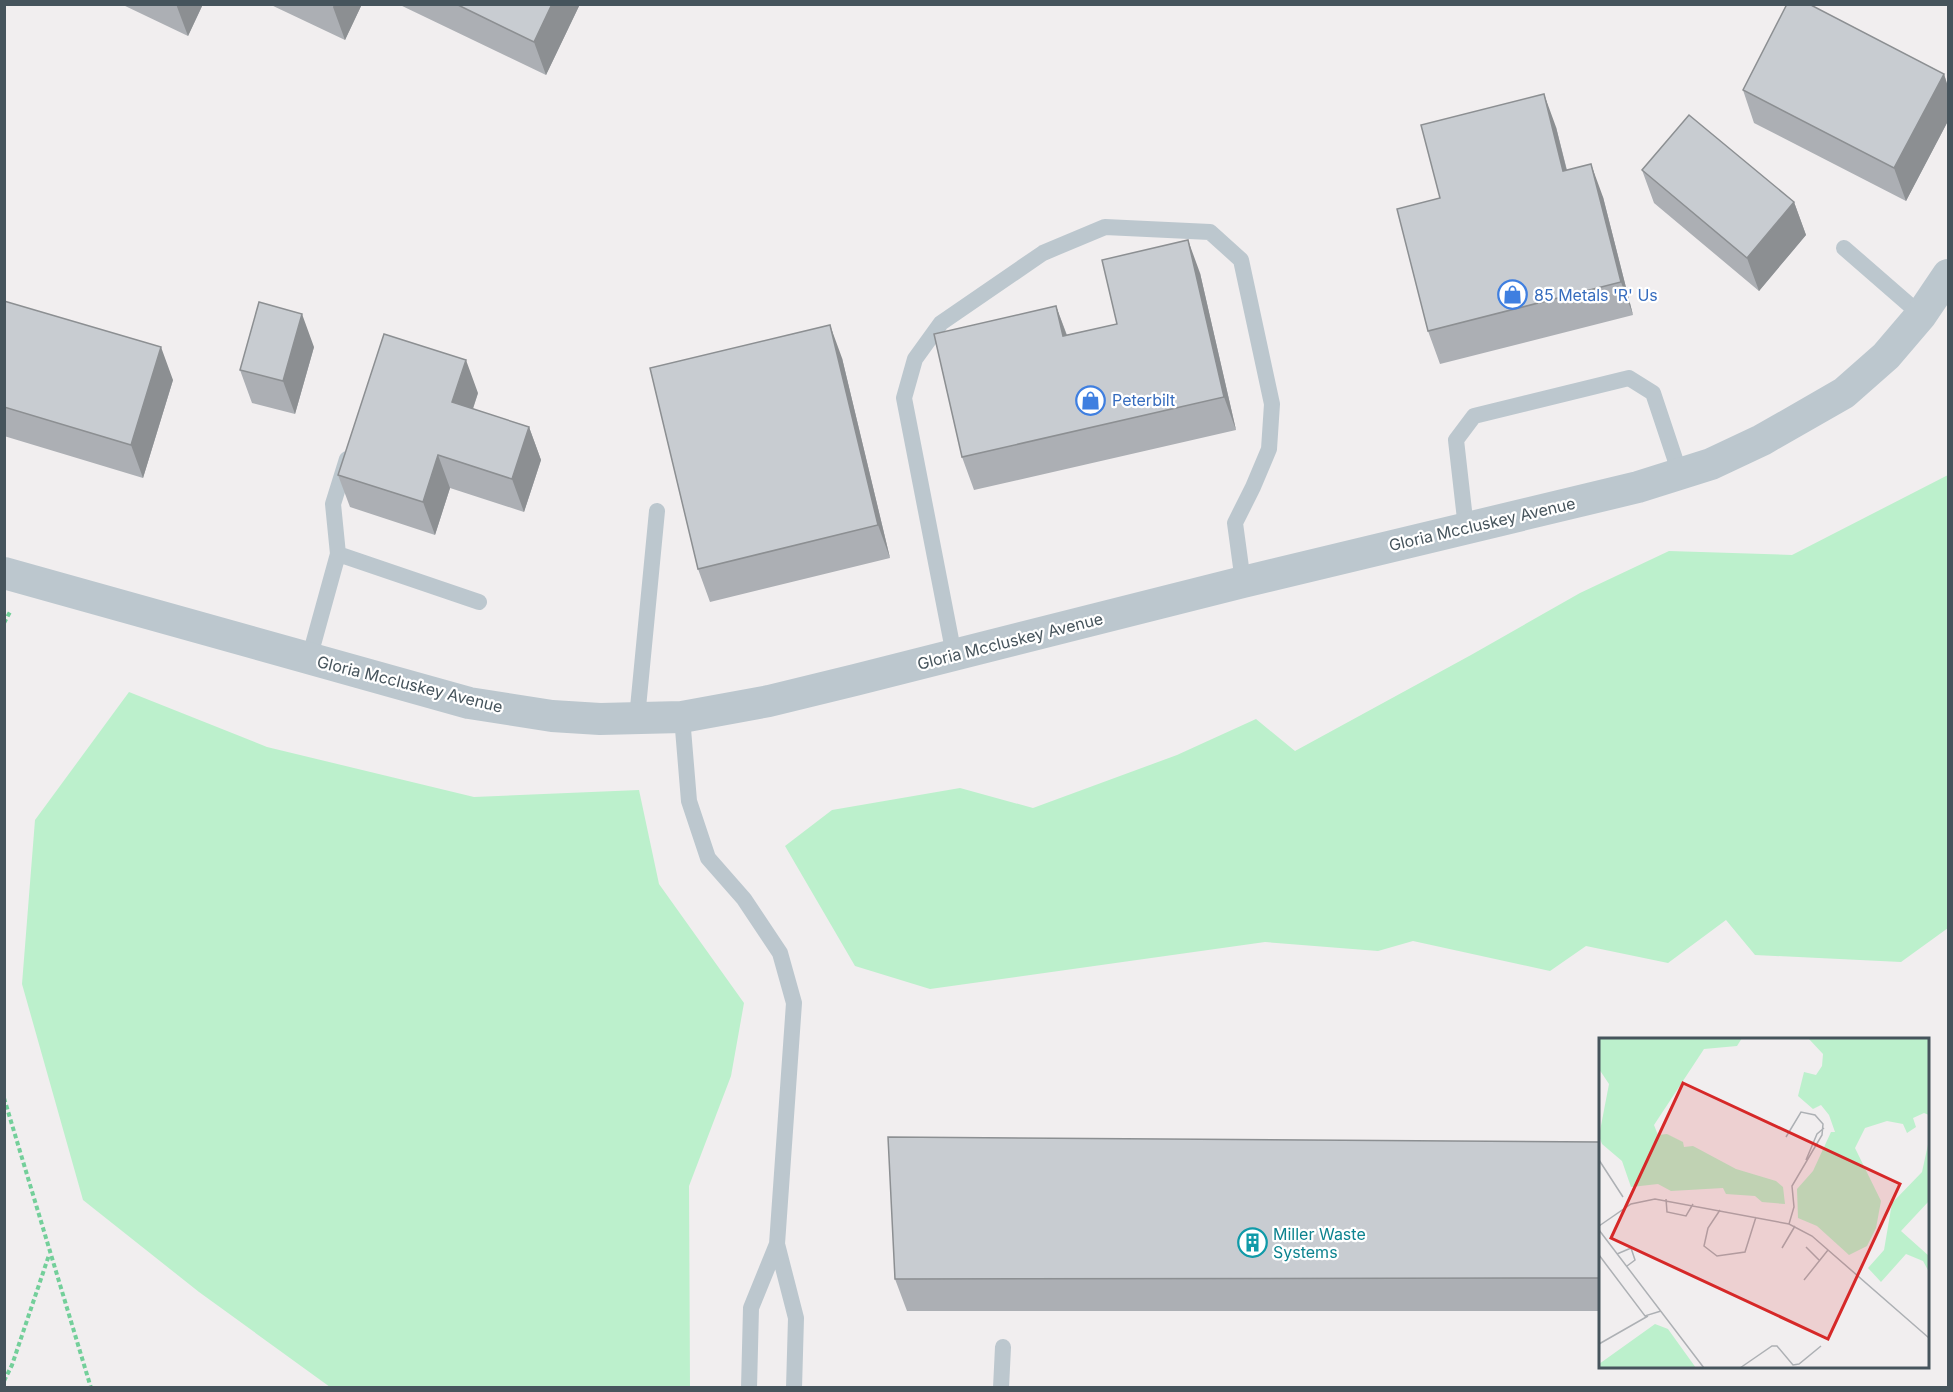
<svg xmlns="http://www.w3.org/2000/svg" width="1953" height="1392" viewBox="0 0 1953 1392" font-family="Inter,sans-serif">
	<rect width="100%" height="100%" fill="#f1eeef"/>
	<!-- green -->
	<path fill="#bcf0cc" d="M 1948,475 L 1948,928 L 1901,962 L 1755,955 L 1726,920 L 1668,963 L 1586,946 L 1550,971 L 1413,941 L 1378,951 L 1265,942 L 930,989 L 855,966 L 785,846 L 832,810 L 960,788 L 1033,808 L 1177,755 L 1256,719 L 1295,751 L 1471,655 L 1580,593 L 1669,551 L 1792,555 Z
		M 129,692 L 267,747 L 474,797 L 639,790 L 659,884 L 744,1003 L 731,1076 L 689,1186 L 690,1387 L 330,1387 L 199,1292 L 83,1200 L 22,984 L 35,820 Z"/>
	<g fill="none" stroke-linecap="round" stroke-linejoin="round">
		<!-- path -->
		<path stroke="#73cf9a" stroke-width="4" stroke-dasharray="4.5 3" stroke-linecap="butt" d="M 4,623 L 11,610
			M 4,1098 L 91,1388
			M 4,1381 L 12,1365 L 49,1255"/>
		<!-- service -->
		<path stroke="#bcc7ce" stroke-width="16" d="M 1844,248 L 1921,315
			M 1466,528 L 1456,440 L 1474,416 L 1629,378 L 1653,393 L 1680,474
			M 338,554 L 479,602
			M 954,655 L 904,398 L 915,359 L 941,323 L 1043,253 L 1105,227 L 1210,232 L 1241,260 L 1272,404 L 1269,449 L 1253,487 L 1235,523 L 1243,582
			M 309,659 L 338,554 L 333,504 L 347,459
			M 682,717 L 689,801 L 708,858 L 744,899 L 780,953 L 794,1003 L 777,1244 L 751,1308 L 749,1388
			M 637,718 L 657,511
			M 777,1244 L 796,1318 L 794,1388
			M 1001,1388 L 1003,1347"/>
		<!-- minor -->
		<path stroke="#bcc7ce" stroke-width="32" d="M 4,573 L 469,703 L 552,716 L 600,719 L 682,717 L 769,701 L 855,680 L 1243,582 L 1638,487 L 1711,464 L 1762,440 L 1844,393 L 1886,356 L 1921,315 L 1948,275"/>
	</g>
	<!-- wall -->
	<path fill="#acafb4" d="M 121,4 L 203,4 L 188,36 Z
		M 269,4 L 362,4 L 345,40 Z
		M 398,4 L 580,4 L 546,75 Z
		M 1944,74 L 1948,87 L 1948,121 L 1906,201 L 1754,123 L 1743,90 Z
		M 1556,127 L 1567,170 L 1603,197 L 1633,315 L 1440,364 L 1428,331 L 1440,198 Z
		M 1642,170 L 1794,202 L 1806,235 L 1759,291 L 1654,203 Z
		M 1200,273 L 1236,430 L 974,490 L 962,457 L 1056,306 L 1067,335 L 1117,324 Z
		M 4,301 L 173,380 L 143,478 L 4,436 Z
		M 314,347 L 295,414 L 252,403 L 240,370 Z
		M 842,358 L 890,558 L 710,602 L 698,569 Z
		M 478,393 L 473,409 L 529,427 L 541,460 L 524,512 L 450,488 L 435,535 L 350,507 L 338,475 Z
		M 1600,1142 L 1600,1311 L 907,1311 L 895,1279 Z"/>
	<!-- shaded-wall -->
	<path fill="#8c8f92" d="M 176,4 L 203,4 L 188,36 Z
		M 334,4 L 362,4 L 345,40 L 333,7 Z
		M 552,4 L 580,4 L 546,75 L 534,42 Z
		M 1944,74 L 1948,87 L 1948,121 L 1906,201 L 1894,168 Z
		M 1544,94 L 1556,127 L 1575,204 L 1563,171 Z
		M 1591,164 L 1603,197 L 1633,315 L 1621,282 Z
		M 1794,202 L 1806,235 L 1759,291 L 1747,258 Z
		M 1188,240 L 1200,273 L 1236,430 L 1224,397 Z
		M 1056,306 L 1068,339 L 1063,336 Z
		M 302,314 L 314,347 L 295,414 L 283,381 Z
		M 830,325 L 842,358 L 890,558 L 878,525 Z
		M 161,347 L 173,380 L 143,478 L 131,445 Z
		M 466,360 L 478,393 L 464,435 L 452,402 Z
		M 529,427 L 541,460 L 524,512 L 512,479 Z
		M 438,455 L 450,488 L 435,535 L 423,502 Z"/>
	<!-- building -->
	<path fill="#c8ccd1" stroke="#8c8f92" stroke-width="1.5" d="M 456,4 L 552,4 L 534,42 Z
		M 1787,4 L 1809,4 L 1944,74 L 1894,168 L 1743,90 Z
		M 1544,94 L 1563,171 L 1591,164 L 1621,282 L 1428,331 L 1397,209 L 1440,198 L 1421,125 Z
		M 1689,115 L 1794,202 L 1747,258 L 1642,170 Z
		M 1188,240 L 1224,397 L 962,457 L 934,334 L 1056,306 L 1063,336 L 1117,324 L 1102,260 Z
		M 4,301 L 161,347 L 131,445 L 4,407 Z
		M 259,302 L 302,314 L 283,381 L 240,370 Z
		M 830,325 L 878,525 L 698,569 L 650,368 Z
		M 384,334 L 466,360 L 452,402 L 529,427 L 512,479 L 438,455 L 423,502 L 338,475 Z
		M 888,1137 L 1600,1142 L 1600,1278 L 895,1279 Z"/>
	<!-- icons -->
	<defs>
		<symbol id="shop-ring" viewBox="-11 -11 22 22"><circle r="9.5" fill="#fff" stroke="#3f7fe0" stroke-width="1.5"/><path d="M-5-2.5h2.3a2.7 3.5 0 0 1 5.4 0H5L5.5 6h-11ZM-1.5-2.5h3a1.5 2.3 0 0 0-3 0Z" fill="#3f7fe0"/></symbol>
		<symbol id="building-ring" viewBox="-11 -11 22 22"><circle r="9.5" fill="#fff" stroke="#0f9aa8" stroke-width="1.5"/><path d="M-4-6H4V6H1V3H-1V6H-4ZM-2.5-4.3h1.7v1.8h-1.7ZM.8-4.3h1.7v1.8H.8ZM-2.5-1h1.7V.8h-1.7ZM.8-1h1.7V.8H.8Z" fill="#0f9aa8"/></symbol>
	</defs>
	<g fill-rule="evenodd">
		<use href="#shop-ring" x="1496" y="278" width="33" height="33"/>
		<use href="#shop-ring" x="1074" y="384" width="33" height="33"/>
		<use href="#building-ring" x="1236" y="1226" width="33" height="33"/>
	</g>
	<g text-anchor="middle" stroke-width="4.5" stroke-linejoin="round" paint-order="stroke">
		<!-- shop labels -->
		<g font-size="16" fill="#366cbe" stroke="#fff" text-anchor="start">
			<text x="1534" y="301">85 Metals 'R' Us</text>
			<text x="1112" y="406">Peterbilt</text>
		</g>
		<!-- street labels -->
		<g font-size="16" fill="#46545c" stroke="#fff">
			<text transform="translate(1482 524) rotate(-13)" y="6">Gloria Mccluskey Avenue</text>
			<text transform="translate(1010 641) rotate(-14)" y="6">Gloria Mccluskey Avenue</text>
			<text transform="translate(410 684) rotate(14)" y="6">Gloria Mccluskey Avenue</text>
		</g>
		<!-- culture labels -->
		<g font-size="16" fill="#0d838f" stroke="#fff" text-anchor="start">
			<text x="1273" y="1240">Miller Waste<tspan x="1273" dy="18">Systems</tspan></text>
		</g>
	</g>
	<!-- overview -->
	<g transform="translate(1599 1038)">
		<rect width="330" height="330" fill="#f1eeef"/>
		<path d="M 0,0 L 143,0 L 138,8 L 105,11 L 55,87 L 59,97 L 68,96 L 84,104 L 85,109 L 94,108 L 137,131 L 177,143 L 184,149 L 186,166 L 163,164 L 156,158 L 127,156 L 124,150 L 72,153 L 59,146 L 32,149 L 23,123 L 3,106 L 0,98 L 10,46 L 0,31 ZM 209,0 L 330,0 L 330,77 L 325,75 L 314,80 L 317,89 L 308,95 L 304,86 L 288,83 L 266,90 L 256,110 L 282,163 L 277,190 L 268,208 L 250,217 L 218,188 L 199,180 L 198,151 L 214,133 L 232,94 L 236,94 L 230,77 L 222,67 L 214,71 L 199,58 L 205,34 L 217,37 L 223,28 L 224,16 ZM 330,102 L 330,163 L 302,193 L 330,218 L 330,234 L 324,223 L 307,216 L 282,244 L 269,230 L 285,212 L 293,165 L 323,134 ZM 56,286 L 69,291 L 97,330 L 0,330 L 0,326 Z" fill="#bcf0cc"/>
		<path fill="none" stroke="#adb0b4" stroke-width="1.5" d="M 187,99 L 202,74 L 216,77 L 224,86 L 223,97 L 193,148 L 195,169 L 190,186M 0,122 L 24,159M 207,122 L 218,96 L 225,90M 67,161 L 68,174 L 87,178 L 94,166M 121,172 L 109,190 L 105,208 L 118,218 L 146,214 L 157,179M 0,188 L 32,166 L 56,161 L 190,186 L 213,198 L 330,300M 0,192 L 105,330M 207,209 L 220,222M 183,210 L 196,188M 18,216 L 32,210 L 36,222 L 28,228M 0,217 L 46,278 L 62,273M 205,242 L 229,212M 0,306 L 49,278M 141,330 L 173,308 L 178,308 L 194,327 L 200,326 L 222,308"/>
		<path fill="#d62828" fill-opacity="0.15" stroke="#d62828" stroke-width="3" d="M 84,45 L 301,146 L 229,301 L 12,200 Z"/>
		<rect width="330" height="330" fill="none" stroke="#46545c" stroke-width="3"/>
	</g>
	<!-- border -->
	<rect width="1953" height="1392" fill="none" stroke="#46545c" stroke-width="12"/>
</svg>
